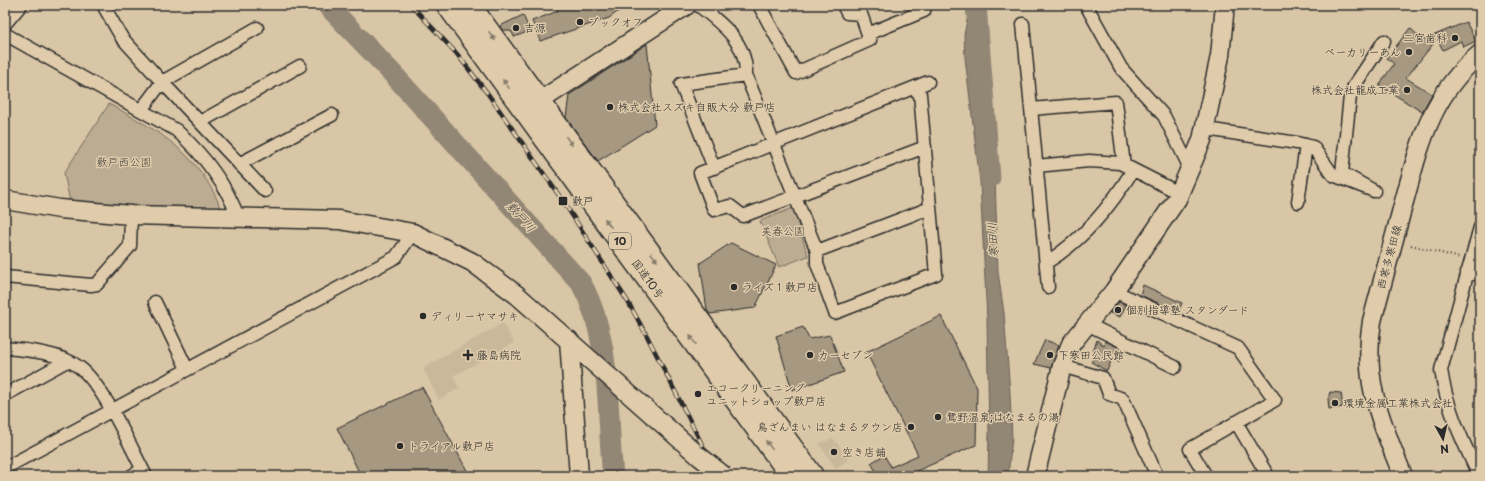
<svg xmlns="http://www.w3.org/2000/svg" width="1485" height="481" viewBox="0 0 1485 481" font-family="'Playpen Sans','Klee One',sans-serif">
	<rect width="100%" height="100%" fill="#d9c6a6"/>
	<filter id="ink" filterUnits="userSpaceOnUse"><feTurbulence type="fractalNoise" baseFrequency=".025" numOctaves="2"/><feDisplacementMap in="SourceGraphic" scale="8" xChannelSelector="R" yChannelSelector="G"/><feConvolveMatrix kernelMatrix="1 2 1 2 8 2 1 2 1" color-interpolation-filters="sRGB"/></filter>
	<g filter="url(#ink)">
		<!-- built -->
		<path fill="#cab89b" d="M 503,323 L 514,343 L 453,376 L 459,388 L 439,400 L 423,368 Z
			M 833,438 L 849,459 L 836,469 L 819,444 Z"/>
		<!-- green -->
		<path fill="#bcac92" stroke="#746c5e" d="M 109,104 C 147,125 183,143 207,181 C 212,190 218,198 220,209 L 216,212 L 70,202 L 64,173 Z
			M 793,208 L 808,256 L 779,267 L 760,221 Z"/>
		<!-- water -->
		<path fill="#928674" stroke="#696257" d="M 970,5 L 975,5 L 972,34 L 976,115 L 992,160 L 995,177 L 998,272 L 1004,313 L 1010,393 L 1012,438 L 1008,476 L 988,476 L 989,433 L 987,320 L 980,182 L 965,58 L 964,35 Z"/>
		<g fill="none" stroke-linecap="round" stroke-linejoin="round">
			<!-- river -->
			<path stroke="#928674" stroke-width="21" d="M 327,5 L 394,75 L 581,283 C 613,341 606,412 613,476
				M 976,5 L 990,178"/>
		</g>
		<!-- building -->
		<path fill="#a69881" stroke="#2b2b2b" d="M 556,5 L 627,5 L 609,18 L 540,41 L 532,21 L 558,11 Z
			M 523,15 L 530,31 L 514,37 L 512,32 L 502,29 L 500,26 Z
			M 1466,22 L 1476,41 L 1463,47 L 1461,41 L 1443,50 L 1437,39 L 1406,78 L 1432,94 L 1422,112 L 1379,85 L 1394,64 L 1387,58 L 1410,28 L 1423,40 Z
			M 647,44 L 655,125 L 598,161 L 566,118 L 569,95 Z
			M 731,243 L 776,265 L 755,308 L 710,314 L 707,310 L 700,263 Z
			M 1143,285 L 1182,303 L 1178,312 L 1140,295 Z
			M 1119,302 L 1126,305 L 1120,317 L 1110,313 Z
			M 941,316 L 977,388 L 976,445 L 905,476 L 869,476 L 877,473 L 871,463 L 884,455 L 891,467 L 918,455 L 866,352 Z
			M 803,327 L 809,339 L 830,335 L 844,372 L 792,390 L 776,336 Z
			M 1045,340 L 1059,345 L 1051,368 L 1034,364 Z
			M 1097,340 L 1104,346 L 1105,341 L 1118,347 L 1114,355 L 1120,360 L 1119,362 L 1112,359 L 1107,371 L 1091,362 L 1098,353 L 1093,351 Z
			M 422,387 L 470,476 L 361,476 L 337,428 Z
			M 1330,392 L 1341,393 L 1343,407 L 1329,409 L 1328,399 Z"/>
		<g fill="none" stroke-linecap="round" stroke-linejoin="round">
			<defs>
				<path id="street" d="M 103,5 L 122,38 L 162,82 L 257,28
					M 698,5 C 722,24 747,42 746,75 L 817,251 L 817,264 L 835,313 L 936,274 L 920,94 L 913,88
					M 759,5 L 796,73 L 870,40 L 861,14 L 847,13 L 843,5
					M 1086,5 L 1121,68 L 1164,116 L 1190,168
					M 5,24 L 21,5
					M 1023,24 L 1048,287
					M 5,34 L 176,130 C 204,155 226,184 239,219
					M 868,34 L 924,11 L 925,5
					M 1031,109 L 1116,102 L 1124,165
					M 141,110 L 162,82 L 265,191
					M 200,122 L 300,66
					M 1206,129 L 1297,143 L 1313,147 L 1333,175 L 1374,191 L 1342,173 L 1350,96 L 1354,86 L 1384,41
					M 925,147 L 743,216 L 730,206 L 714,210 L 700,173 L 928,82
					M 239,164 L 332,115
					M 1036,166 L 1089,161 L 1120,163 L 1179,193
					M 714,168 L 681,84 L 746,75
					M 1298,202 L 1306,145
					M 817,251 L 930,208
					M 1046,263 C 1084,239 1110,207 1133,170
					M 1467,272 L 1480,275
					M 5,277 L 91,285 L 97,284 L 130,246 L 131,215
					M 1114,291 L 1238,348 L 1275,400 L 1190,449 L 1206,476
					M 155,302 L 187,369
					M 1087,324 L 1175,367
					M 5,348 C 28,350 60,353 79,367 C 103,384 131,448 146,476
					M 1062,366 L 1103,378 L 1109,394 L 1123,399 L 1157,476
					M 5,395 L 67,361
					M 1236,422 L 1268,476
					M 5,468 L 396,257 L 413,233
					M 131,476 L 142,470
					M 1479,476 C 1462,439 1447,410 1441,370 L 1480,227"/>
				<path id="secondary" d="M 529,108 L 687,5
					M 5,200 L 60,209 L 131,215 L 339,220 L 413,233 L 472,262 L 517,295 L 699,456
					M 569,340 L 579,476
					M 1035,476 L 1062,366 L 1071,344 L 1114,291 L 1177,199 L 1202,140 L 1220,56 L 1225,5
					M 1403,476 C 1381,421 1362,381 1372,321 C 1382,283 1392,246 1402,209 C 1419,148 1429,96 1480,54"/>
				<path id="highway" d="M 448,5 L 792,476
					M 469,5 L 812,476"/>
			</defs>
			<!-- street casing -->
			<use href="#street" stroke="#2b2b2b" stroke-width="15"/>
			<!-- secondary casing -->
			<use href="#secondary" stroke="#2b2b2b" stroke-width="21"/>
			<!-- highway casing -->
			<use href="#highway" stroke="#2b2b2b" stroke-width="25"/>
			<!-- path -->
			<path stroke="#2b2b2b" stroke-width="2" stroke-dasharray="1 3" stroke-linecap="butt" d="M 1411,245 L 1460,258"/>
			<!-- street -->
			<use href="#street" stroke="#e0ccab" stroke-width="12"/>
			<!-- secondary -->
			<use href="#secondary" stroke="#e0ccab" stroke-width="18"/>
			<!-- highway -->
			<use href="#highway" stroke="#e0ccab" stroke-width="22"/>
			<defs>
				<path id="rail" d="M 411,5 L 457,54 L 488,94 L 563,201 L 628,302 L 647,336 L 718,476"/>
			</defs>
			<!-- rail casing -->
			<use href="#rail" stroke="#2b2b2b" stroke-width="4.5"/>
			<!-- rail -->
			<use href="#rail" stroke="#e0ccab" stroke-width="3" stroke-dasharray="9" stroke-linecap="butt"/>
			<defs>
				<path id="secondary-bridge" d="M 699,456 L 724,476"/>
			</defs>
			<!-- secondary-bridge casing -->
			<use href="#secondary-bridge" stroke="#2b2b2b" stroke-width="21" stroke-linecap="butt"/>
			<!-- secondary-bridge -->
			<use href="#secondary-bridge" stroke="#e0ccab" stroke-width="18"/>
		</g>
		<!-- one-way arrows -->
		<defs><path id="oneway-solid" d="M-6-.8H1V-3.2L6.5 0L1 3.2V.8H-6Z"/></defs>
		<g fill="#867c6b">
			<use href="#oneway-solid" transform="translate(492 36) rotate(54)"/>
			<use href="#oneway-solid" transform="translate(506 84) rotate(-126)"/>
			<use href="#oneway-solid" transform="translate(569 141) rotate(54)"/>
			<use href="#oneway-solid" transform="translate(608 223) rotate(-126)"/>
			<use href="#oneway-solid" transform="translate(654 257) rotate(54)"/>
			<use href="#oneway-solid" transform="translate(693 340) rotate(-126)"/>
			<use href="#oneway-solid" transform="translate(769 445) rotate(-126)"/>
		</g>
	</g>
	<!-- markers -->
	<g fill="#2b2b2b" stroke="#e0ccab" stroke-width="1.5">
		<circle cx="580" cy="22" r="4"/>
		<circle cx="516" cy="28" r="4"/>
		<circle cx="1455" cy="38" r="4"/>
		<circle cx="1409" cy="52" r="4"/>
		<circle cx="1407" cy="90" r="4"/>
		<circle cx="610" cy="107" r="4"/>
		<rect x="558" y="196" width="10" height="10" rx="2"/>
		<circle cx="734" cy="287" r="4"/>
		<circle cx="1118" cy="310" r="4"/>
		<circle cx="423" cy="316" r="4"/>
		<path d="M466 349h4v4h4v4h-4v4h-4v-4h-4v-4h4z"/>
		<circle cx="810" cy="355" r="4"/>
		<circle cx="1050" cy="355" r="4"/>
		<circle cx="698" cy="394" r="4"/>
		<circle cx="1335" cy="403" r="4"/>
		<circle cx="938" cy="417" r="4"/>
		<circle cx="911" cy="427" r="4"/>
		<circle cx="400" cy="446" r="4"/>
		<circle cx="834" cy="452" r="4"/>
	</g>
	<g text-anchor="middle" stroke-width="3" stroke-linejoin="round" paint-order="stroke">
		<!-- shield labels -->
		<rect fill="#e0ccab" stroke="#615b51" stroke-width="1" x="609" y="233" width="22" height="16" rx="3"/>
		<g font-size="10" font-weight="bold" fill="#2b2b2b">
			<text x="620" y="245">10</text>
		</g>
		<!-- poi labels -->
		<g font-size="11" fill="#2b2b2b" stroke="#e0ccab" text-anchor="start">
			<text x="588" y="26">ブックオフ</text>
			<text x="524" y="32">吉源</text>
			<text x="1447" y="42" text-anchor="end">二宮歯科</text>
			<text x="1401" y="56" text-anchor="end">ベーカリーあん</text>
			<text x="1399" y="94" text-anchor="end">株式会社龍成工業</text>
			<text x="618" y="111">株式会社スズキ自販大分 敷戸店</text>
			<text x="572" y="205">敷戸</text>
			<text x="742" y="291">ライズ１敷戸店</text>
			<text x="1126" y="314">個別指導塾 スタンダード</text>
			<text x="431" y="320">ディリーヤマサキ</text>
			<text x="477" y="359">藤島病院</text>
			<text x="818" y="359">カーセブン</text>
			<text x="1058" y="359">下寒田公民館</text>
			<text x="706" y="392">エコークリーニング<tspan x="706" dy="13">ユニットショップ敷戸店</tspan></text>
			<text x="1343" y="407">環境金属工業株式会社</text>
			<text x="946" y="421">鴛野温泉;はなまるの湯</text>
			<text x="903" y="431" text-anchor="end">鳥ざんまい はなまるタウン店</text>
			<text x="408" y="450">トライアル敷戸店</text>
			<text x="842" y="456">空き店舗</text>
		</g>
		<!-- park labels -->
		<g font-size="11" fill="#413e3a" stroke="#e0ccab">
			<text x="124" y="166">敷戸西公園</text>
			<text x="783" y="235">美春公園</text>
		</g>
		<!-- street labels -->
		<g font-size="11" fill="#2b2b2b" stroke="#e0ccab">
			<text transform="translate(1389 257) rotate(-75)" y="4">西寒多寒田線</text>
			<text transform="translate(648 279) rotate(54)" y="4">国道10号</text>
		</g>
		<!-- water labels -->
		<g font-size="12" font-style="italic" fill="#403d3a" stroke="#e0ccab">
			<text transform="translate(521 217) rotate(48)" y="4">敷戸川</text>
			<text transform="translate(993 240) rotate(-94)" y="4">寒田川</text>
		</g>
	</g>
	<!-- margin -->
	<rect width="1485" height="481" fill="none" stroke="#e0ccab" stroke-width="20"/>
	<rect x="10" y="10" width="1465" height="461" fill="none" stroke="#2b2b2b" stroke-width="1.5" filter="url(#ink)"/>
	<!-- north arrow -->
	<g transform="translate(1443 439) rotate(172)" stroke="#e0ccab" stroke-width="3" paint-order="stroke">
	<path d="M0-3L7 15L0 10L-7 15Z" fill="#2b2b2b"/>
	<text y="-6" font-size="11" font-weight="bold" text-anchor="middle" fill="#2b2b2b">N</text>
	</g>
</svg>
